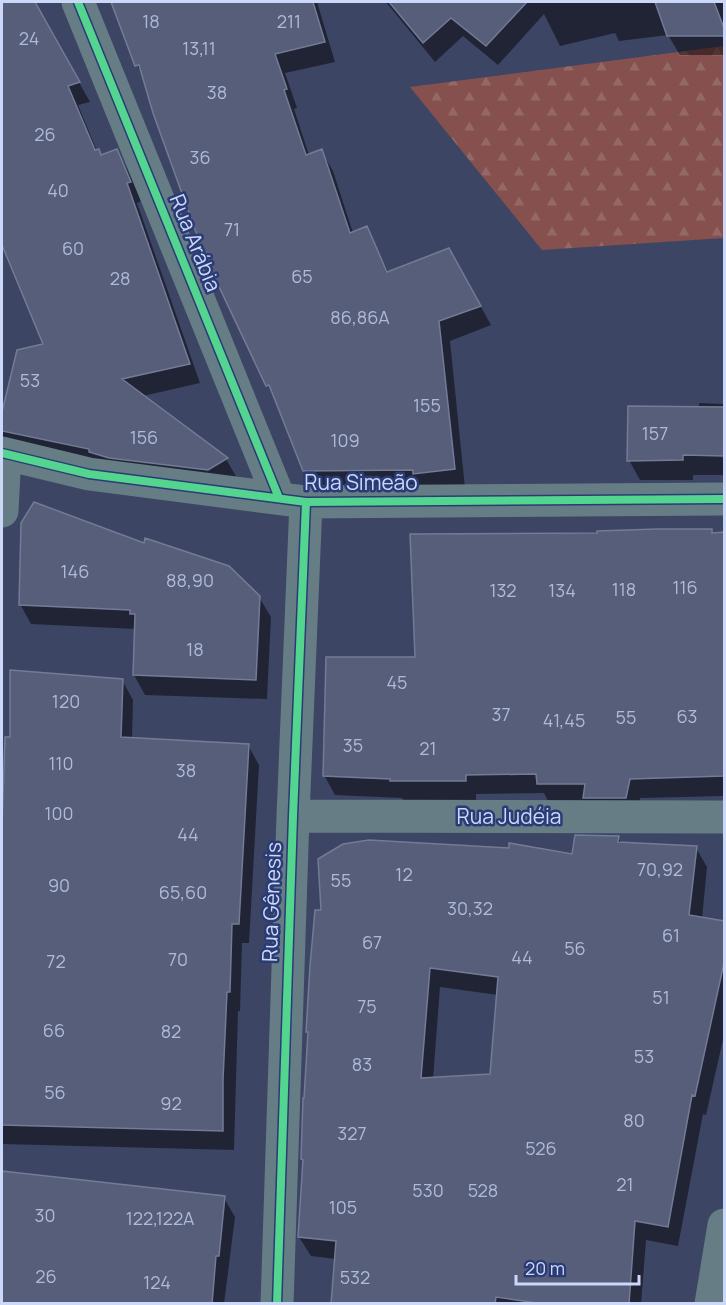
<svg xmlns="http://www.w3.org/2000/svg" width="726" height="1305" viewBox="0 0 726 1305" font-family="Manrope,sans-serif">
	<defs>
		<pattern id="forest-firs" width="22" height="20" patternUnits="userSpaceOnUse" patternTransform="scale(1.5)"><rect width="22" height="20" fill="#85504d"/><path d="M5 1l3.5 6h-7zM16 11l3.5 6h-7z" fill="#956868"/></pattern>
	</defs>
	<rect width="100%" height="100%" fill="#3c4564"/>
	<!-- forest -->
	<path fill="url(#forest-firs)" d="M 724,46 L 724,238 L 542,250 L 410,87 Z"/>
	<!-- shadow -->
	<path fill="#0007" fill-rule="evenodd" d="M 2,2 L 25,2 L 30,9 L 36,6 L 90,102 L 78,105 L 97,151 L 99,150 L 102,156 L 117,151 L 128,171 L 141,201 L 137,203 L 200,383 L 143,396 L 226,459 L 237,478 L 10,449 L 2,435 L 2,418 L 18,351 L 45,345 L 2,241 Z
		M 113,2 L 317,2 L 335,62 L 285,73 L 297,108 L 294,109 L 309,155 L 321,151 L 333,171 L 353,233 L 366,228 L 389,273 L 460,269 L 491,325 L 450,341 L 465,488 L 316,490 L 304,470 L 278,404 L 197,237 L 199,236 L 144,78 L 137,65 Z
		M 386,2 L 724,2 L 724,55 L 680,55 L 668,35 L 619,41 L 615,33 L 560,46 L 544,14 L 498,65 L 463,36 L 435,62 Z
		M 699,403 L 724,404 L 724,475 L 693,475 L 693,480 L 640,480 L 629,460 L 699,409 Z
		M 711,531 L 714,535 L 724,533 L 724,796 L 640,798 L 637,817 L 549,803 L 544,793 L 476,794 L 476,801 L 403,800 L 402,798 L 335,795 L 324,775 L 417,659 L 598,535 Z
		M 259,597 L 271,617 L 267,699 L 145,695 L 134,675 L 136,629 L 31,624 L 20,604 Z
		M 122,680 L 133,700 L 132,739 L 248,745 L 259,765 L 249,943 L 242,943 L 240,1011 L 238,1011 L 234,1150 L 2,1144 L 4,922 L 2,919 L 2,859 L 6,738 L 11,738 Z
		M 618,837 L 622,844 L 696,848 L 707,867 L 702,919 L 724,923 L 724,1035 L 706,1115 L 703,1114 L 678,1246 L 646,1240 L 641,1304 L 333,1304 L 336,1259 L 311,1256 L 299,1237 L 310,1035 L 573,856 ZM 440,987 L 498,995 L 492,1076 L 433,1079 Z
		M 2,1173 L 90,1183 L 101,1304 L 2,1304 Z
		M 224,1198 L 235,1217 L 224,1304 L 149,1304 Z"/>
	<!-- building -->
	<path fill="#565e79" stroke="#737b96" stroke-width="1.5" fill-rule="evenodd" d="M 2,2 L 35,2 L 80,82 L 68,86 L 95,150 L 99,149 L 101,155 L 117,149 L 131,182 L 127,183 L 190,364 L 122,379 L 228,458 L 208,470 L 109,458 L 89,452 L 89,449 L 2,431 L 2,412 L 17,350 L 43,344 L 2,245 Z
		M 111,2 L 313,2 L 325,42 L 275,54 L 287,89 L 284,90 L 306,155 L 322,149 L 350,233 L 367,226 L 387,272 L 449,248 L 481,306 L 439,321 L 455,469 L 413,474 L 413,470 L 303,471 L 269,385 L 266,386 L 195,236 L 197,235 L 153,113 L 139,65 L 135,66 Z
		M 389,2 L 527,2 L 486,46 L 451,18 L 423,43 Z
		M 655,2 L 714,2 L 724,28 L 724,36 L 667,36 Z
		M 628,406 L 724,407 L 724,456 L 683,455 L 683,460 L 627,461 Z
		M 34,502 L 144,543 L 145,538 L 229,566 L 260,596 L 256,680 L 133,675 L 135,614 L 130,614 L 130,610 L 19,605 L 21,523 Z
		M 657,529 L 712,529 L 712,533 L 724,532 L 724,776 L 630,779 L 626,798 L 583,798 L 585,784 L 537,784 L 536,774 L 466,775 L 466,781 L 390,781 L 390,779 L 323,776 L 326,657 L 415,657 L 410,534 L 597,533 L 597,531 Z
		M 10,670 L 123,679 L 121,737 L 249,744 L 239,924 L 232,924 L 230,992 L 227,992 L 223,1080 L 223,1131 L 2,1125 L 2,825 L 5,737 L 10,737 Z
		M 575,835 L 619,836 L 618,842 L 697,846 L 689,915 L 724,921 L 724,963 L 695,1096 L 692,1095 L 668,1227 L 635,1221 L 629,1304 L 543,1304 L 496,1297 L 495,1304 L 331,1304 L 336,1241 L 298,1237 L 303,1160 L 301,1159 L 303,1098 L 304,1098 L 308,1032 L 306,1032 L 310,966 L 315,910 L 321,910 L 318,859 L 343,844 L 369,840 L 509,848 L 509,843 L 572,854 ZM 430,968 L 498,977 L 490,1074 L 421,1078 Z
		M 2,1171 L 225,1196 L 219,1256 L 216,1256 L 212,1304 L 2,1304 Z"/>
	<g fill="none" stroke-linecap="round" stroke-linejoin="round">
		<!-- street -->
		<path stroke="#667d85" stroke-width="33" d="M 78,2 L 279,498
			M 2,453 L 89,474 L 306,502 L 724,499
			M 2,511 L 5,454
			M 293,816 L 724,817
			M 277,1304 L 293,816 L 306,502
			M 711,1304 L 724,1225"/>
		<defs>
			<path id="cycleway" d="M 78,2 L 279,498
				M 2,453 L 89,474 L 306,502 L 724,499
				M 277,1304 L 293,816 L 306,502"/>
		</defs>
		<!-- cycleway casing -->
		<use href="#cycleway" stroke="#2b3b75" stroke-width="11"/>
		<!-- cycleway -->
		<use href="#cycleway" stroke="#53d58f" stroke-width="8"/>
	</g>
	<g text-anchor="middle" stroke-width="5" stroke-linejoin="round" paint-order="stroke">
		<!-- number labels -->
		<g font-size="18" fill="#aebada">
			<text x="151" y="28">18</text>
			<text x="289" y="28">211</text>
			<text x="29" y="45">24</text>
			<text x="199" y="55">13,11</text>
			<text x="217" y="99">38</text>
			<text x="45" y="141">26</text>
			<text x="200" y="164">36</text>
			<text x="58" y="197">40</text>
			<text x="232" y="236">71</text>
			<text x="73" y="255">60</text>
			<text x="302" y="283">65</text>
			<text x="120" y="285">28</text>
			<text x="360" y="324">86,86A</text>
			<text x="30" y="387">53</text>
			<text x="427" y="412">155</text>
			<text x="655" y="440">157</text>
			<text x="144" y="444">156</text>
			<text x="345" y="447">109</text>
			<text x="75" y="578">146</text>
			<text x="190" y="587">88,90</text>
			<text x="685" y="594">116</text>
			<text x="624" y="596">118</text>
			<text x="503" y="597">132</text>
			<text x="562" y="597">134</text>
			<text x="195" y="656">18</text>
			<text x="397" y="689">45</text>
			<text x="66" y="708">120</text>
			<text x="501" y="721">37</text>
			<text x="687" y="723">63</text>
			<text x="626" y="724">55</text>
			<text x="564" y="727">41,45</text>
			<text x="353" y="752">35</text>
			<text x="428" y="755">21</text>
			<text x="61" y="770">110</text>
			<text x="186" y="777">38</text>
			<text x="59" y="820">100</text>
			<text x="188" y="841">44</text>
			<text x="660" y="876">70,92</text>
			<text x="404" y="881">12</text>
			<text x="341" y="887">55</text>
			<text x="59" y="892">90</text>
			<text x="183" y="899">65,60</text>
			<text x="470" y="915">30,32</text>
			<text x="671" y="942">61</text>
			<text x="372" y="949">67</text>
			<text x="575" y="955">56</text>
			<text x="522" y="964">44</text>
			<text x="178" y="966">70</text>
			<text x="56" y="968">72</text>
			<text x="661" y="1004">51</text>
			<text x="367" y="1013">75</text>
			<text x="54" y="1037">66</text>
			<text x="171" y="1038">82</text>
			<text x="644" y="1063">53</text>
			<text x="362" y="1071">83</text>
			<text x="55" y="1099">56</text>
			<text x="171" y="1110">92</text>
			<text x="634" y="1127">80</text>
			<text x="352" y="1140">327</text>
			<text x="541" y="1155">526</text>
			<text x="625" y="1191">21</text>
			<text x="428" y="1197">530</text>
			<text x="483" y="1197">528</text>
			<text x="343" y="1214">105</text>
			<text x="45" y="1222">30</text>
			<text x="160" y="1225">122,122A</text>
			<text x="46" y="1283">26</text>
			<text x="355" y="1284">532</text>
			<text x="157" y="1289">124</text>
		</g>
		<!-- street labels -->
		<g font-size="21" fill="#cbd8fa" stroke="#2b3b75">
			<text transform="translate(195 243) rotate(68)" y="7">Rua Arábia</text>
			<text x="361" y="490">Rua Simeão</text>
			<text x="509" y="824">Rua Judéia</text>
			<text transform="translate(272 902) rotate(-88)" y="7">Rua Gênesis</text>
		</g>
	</g>
	<!-- border -->
	<rect width="726" height="1305" fill="none" stroke="#cbd8fa" stroke-width="6"/>
	<!-- scale -->
	<path d="M516 1275v9h123v-9" fill="none" stroke="#cbd8fa" stroke-width="3"/>
	<text x="525" y="1275" font-size="18" fill="#cbd8fa" stroke="#2b3b75" stroke-width="4.5" paint-order="stroke">20 m</text>
</svg>
